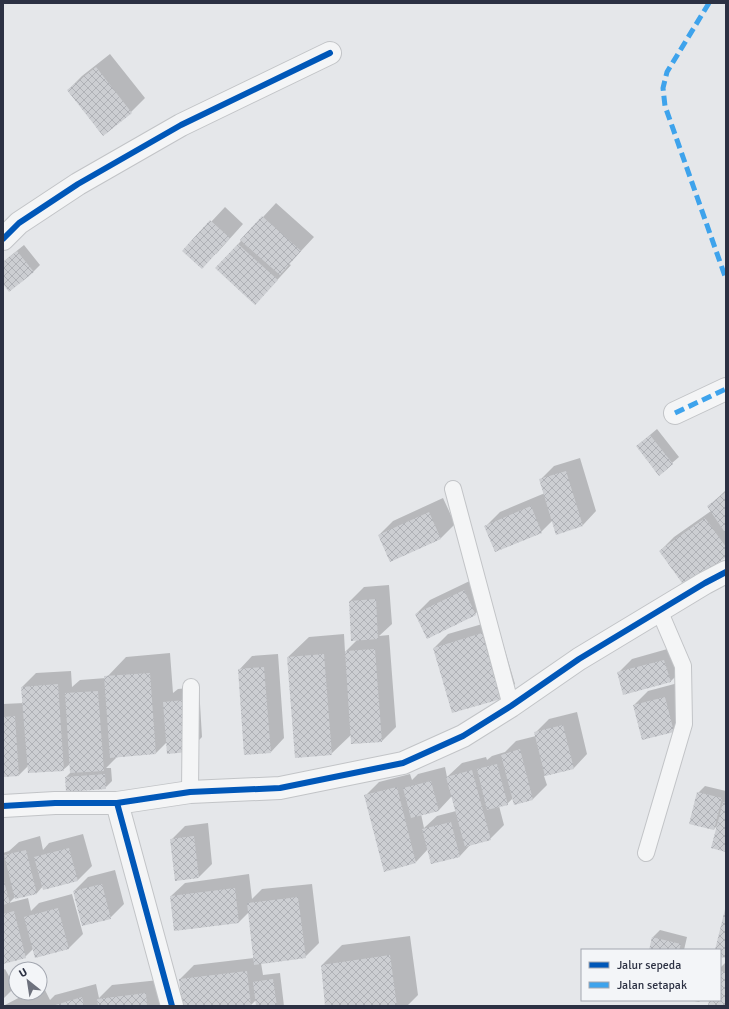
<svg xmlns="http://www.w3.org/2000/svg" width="729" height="1009" viewBox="0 0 729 1009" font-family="Signika,sans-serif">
	<defs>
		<pattern id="building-cross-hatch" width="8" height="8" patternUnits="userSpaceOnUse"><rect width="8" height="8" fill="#ccced2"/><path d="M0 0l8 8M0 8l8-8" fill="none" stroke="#afb1b6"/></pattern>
	</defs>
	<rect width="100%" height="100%" fill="#e5e7ea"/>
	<!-- shadow -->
	<path fill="#0003" fill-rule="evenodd" d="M 110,54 L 145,98 L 131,112 L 103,134 L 68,90 L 82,76 Z
		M 276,203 L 314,237 L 289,264 L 291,265 L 269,289 L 216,268 Z
		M 225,207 L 243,224 L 216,254 L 184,251 Z
		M 24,245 L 40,265 L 33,272 L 3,282 L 3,262 Z
		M 657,429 L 679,457 L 672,463 L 637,446 Z
		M 580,458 L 596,511 L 583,525 L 553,520 L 541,532 L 486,526 L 500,512 L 545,493 L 540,480 L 554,466 Z
		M 726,490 L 726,556 L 660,551 L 674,537 L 711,511 L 708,507 Z
		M 443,498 L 455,524 L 441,538 L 390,561 L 379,535 L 393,521 Z
		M 478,577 L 489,600 L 475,614 L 416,614 L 430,600 Z
		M 389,585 L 392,624 L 379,636 L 389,635 L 396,727 L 382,741 L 352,734 L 331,754 L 288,657 L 309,637 L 344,634 L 345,652 L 357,640 L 350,601 L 364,587 Z
		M 496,620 L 515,684 L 501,698 L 434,648 L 448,634 Z
		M 678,646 L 684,668 L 670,682 L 618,673 L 632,659 Z
		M 170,653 L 173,693 L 178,689 L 199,687 L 202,737 L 188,751 L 167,742 L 156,753 L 118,756 L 106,768 L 111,768 L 112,781 L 105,788 L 66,777 L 71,772 L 71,763 L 63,770 L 28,766 L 19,775 L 3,776 L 3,704 L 24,703 L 22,687 L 36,673 L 71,671 L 72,687 L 80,680 L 106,678 L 126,657 Z
		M 278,654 L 284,738 L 271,752 L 239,670 L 252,656 Z
		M 678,683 L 687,717 L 673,731 L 634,705 L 648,691 Z
		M 577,712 L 587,754 L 574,768 L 544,776 L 547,785 L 533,799 L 515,804 L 513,798 L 507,804 L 499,806 L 504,825 L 490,839 L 471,844 L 460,856 L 428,849 L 416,862 L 365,796 L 379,782 L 410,774 L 412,780 L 418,774 L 445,767 L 447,777 L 462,763 L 486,757 L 487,760 L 492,756 L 505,752 L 516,741 L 536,736 L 535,733 L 549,719 ZM 452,796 L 456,811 L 437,816 L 424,828 L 421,814 L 439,810 Z
		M 705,786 L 726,791 L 726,851 L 719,824 L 714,829 L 698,793 Z
		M 208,823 L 212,864 L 199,877 L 171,840 L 185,826 Z
		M 83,834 L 92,866 L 78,880 L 43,889 L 43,886 L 37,893 L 15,897 L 9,903 L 28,898 L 31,911 L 39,903 L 72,894 L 83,934 L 69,948 L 33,949 L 25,957 L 3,963 L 3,853 L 9,851 L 19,842 L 40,836 L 43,850 L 49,843 Z
		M 115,870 L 124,904 L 110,918 L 74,891 L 88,877 Z
		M 249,874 L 252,899 L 262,889 L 312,884 L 319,943 L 305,957 L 261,963 L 263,975 L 280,973 L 284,1006 L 257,1006 L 256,1000 L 251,1005 L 245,1006 L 183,1006 L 180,979 L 194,965 L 254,958 L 249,912 L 239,922 L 175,930 L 171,896 L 185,883 Z
		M 660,930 L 687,937 L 684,950 L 650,950 L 653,937 Z
		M 410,936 L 418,995 L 407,1006 L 327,1006 L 322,965 L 342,945 Z
		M 726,962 L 726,1006 L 709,1006 L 710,1000 L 720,1000 L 720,968 Z
		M 5,969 L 15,987 L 3,999 L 3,970 Z
		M 159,980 L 162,1006 L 3,1006 L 28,993 L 40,993 L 40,987 L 43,986 L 50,1000 L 55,995 L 96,984 L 99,998 L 112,985 Z
		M 690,1000 L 701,1000 L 699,1002 Z"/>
	<!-- building -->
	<path fill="url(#building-cross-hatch)" d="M 96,67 L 132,113 L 103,136 L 67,90 Z
		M 262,216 L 301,251 L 280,275 L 240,240 Z
		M 210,220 L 230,238 L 202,269 L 182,251 Z
		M 238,244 L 278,280 L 255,305 L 215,268 Z
		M 17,251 L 34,272 L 9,292 L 3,284 L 3,262 Z
		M 650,435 L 673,464 L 659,476 L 636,446 Z
		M 566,471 L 583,526 L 556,535 L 539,479 Z
		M 726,492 L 726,534 L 707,506 Z
		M 531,506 L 542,533 L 495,552 L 484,526 Z
		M 429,512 L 441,539 L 390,562 L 378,535 Z
		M 705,518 L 726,547 L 726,557 L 685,587 L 659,551 Z
		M 464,590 L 476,615 L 427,639 L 415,614 Z
		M 376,599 L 378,639 L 351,641 L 349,601 Z
		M 482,633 L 501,699 L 452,713 L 433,648 Z
		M 375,649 L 382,742 L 351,744 L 345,651 Z
		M 324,654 L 332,755 L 295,758 L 287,657 Z
		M 664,660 L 671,682 L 623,695 L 617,672 Z
		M 264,667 L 271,753 L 244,755 L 238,669 Z
		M 150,673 L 156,754 L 110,758 L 104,676 Z
		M 58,684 L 64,771 L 28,773 L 21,687 Z
		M 98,691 L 104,771 L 70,773 L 65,693 Z
		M 665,697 L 674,732 L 642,740 L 633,705 Z
		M 185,700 L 189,752 L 167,754 L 163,702 Z
		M 15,716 L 19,776 L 3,777 L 3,717 Z
		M 563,725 L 574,769 L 545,776 L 534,732 Z
		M 520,749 L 533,800 L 514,805 L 501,755 Z
		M 497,764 L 508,805 L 487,810 L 477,769 Z
		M 472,770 L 491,840 L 465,847 L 446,777 Z
		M 105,774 L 106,789 L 66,792 L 65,777 Z
		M 431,781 L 439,811 L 411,818 L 403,788 Z
		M 397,787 L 416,863 L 384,872 L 364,795 Z
		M 697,792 L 722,798 L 714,830 L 689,824 Z
		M 723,802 L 726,803 L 726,852 L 711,848 Z
		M 451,822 L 460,857 L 431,864 L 422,829 Z
		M 194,836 L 199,878 L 175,881 L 170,839 Z
		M 69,848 L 78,881 L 43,890 L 34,857 Z
		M 26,850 L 37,894 L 15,899 L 4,855 Z
		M 3,878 L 10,903 L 3,905 Z
		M 102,884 L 111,919 L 82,926 L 73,891 Z
		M 235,888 L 239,923 L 174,931 L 170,896 Z
		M 298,897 L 306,958 L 254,965 L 247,903 Z
		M 58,908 L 69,949 L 35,958 L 24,917 Z
		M 725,909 L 726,909 L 726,958 L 720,957 L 720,950 L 715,950 Z
		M 14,911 L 26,958 L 3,964 L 3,914 Z
		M 652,937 L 681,944 L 679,950 L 649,950 Z
		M 390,955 L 397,1006 L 325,1006 L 321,965 Z
		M 247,971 L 251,1006 L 182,1006 L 179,979 Z
		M 720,971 L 726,972 L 726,1006 L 708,1006 L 709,1000 L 720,1000 Z
		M 273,979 L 277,1006 L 256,1006 L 253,982 Z
		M 146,993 L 147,1006 L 98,1006 L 97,999 Z
		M 82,997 L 84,1006 L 52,1006 Z"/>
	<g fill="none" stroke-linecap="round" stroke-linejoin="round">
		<defs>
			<path id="lane" d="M 453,489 L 511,706
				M 190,792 L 191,687
				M 646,853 L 684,724 L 683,666 L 659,610"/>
			<path id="street" d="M 3,239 L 19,223 L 78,184 L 181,125 L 330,53
				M 675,413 L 726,389
				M 117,803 L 172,1006
				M 3,806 L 55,803 L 117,803 L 190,792 L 280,788 L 403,763 L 463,736 L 511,706 L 579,659 L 705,583 L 726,572"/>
		</defs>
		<!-- lane casing -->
		<use href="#lane" stroke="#c2c4c7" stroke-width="18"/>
		<!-- street casing -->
		<use href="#street" stroke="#c2c4c7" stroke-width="24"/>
		<!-- lane -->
		<use href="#lane" stroke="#f4f5f6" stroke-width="16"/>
		<!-- street -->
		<use href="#street" stroke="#f4f5f6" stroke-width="22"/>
		<!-- quiet -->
		<path stroke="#3ea3ec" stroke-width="5" stroke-dasharray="10 5" stroke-linecap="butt" d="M 709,3 L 667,72 L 663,88 L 665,106 L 726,279
			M 675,413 L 726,389"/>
		<defs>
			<path id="cycleway" d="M 3,239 L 19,223 L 78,184 L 181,125 L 330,53
				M 117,803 L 172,1006
				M 3,806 L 55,803 L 117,803 L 190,792 L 280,788 L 403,763 L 463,736 L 511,706 L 579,659 L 705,583 L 726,572"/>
		</defs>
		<!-- cycleway casing -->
		<use href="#cycleway" stroke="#f3f5f8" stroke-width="8"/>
		<!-- cycleway -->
		<use href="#cycleway" stroke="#0057b8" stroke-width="6"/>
	</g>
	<!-- border -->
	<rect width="729" height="1009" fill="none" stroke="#2c3143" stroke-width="8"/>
	<!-- legend -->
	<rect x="581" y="949" width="140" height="52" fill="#f3f5f8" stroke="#a3a7b0"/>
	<rect x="589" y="962" width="20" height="6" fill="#0057b8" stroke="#a3a7b0"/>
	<text x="617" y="969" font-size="12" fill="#2c3143">Jalur sepeda</text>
	<rect x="589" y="982" width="20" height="6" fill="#3ea3ec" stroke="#a3a7b0"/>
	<text x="617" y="989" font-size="12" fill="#2c3143">Jalan setapak</text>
	<!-- north arrow -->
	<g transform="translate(28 981) rotate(330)"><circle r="19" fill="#f3f5f8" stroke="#a3a7b0"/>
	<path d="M0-3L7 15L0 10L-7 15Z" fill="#6d717d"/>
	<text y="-6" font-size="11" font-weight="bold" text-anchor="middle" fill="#2c3143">U</text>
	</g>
</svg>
